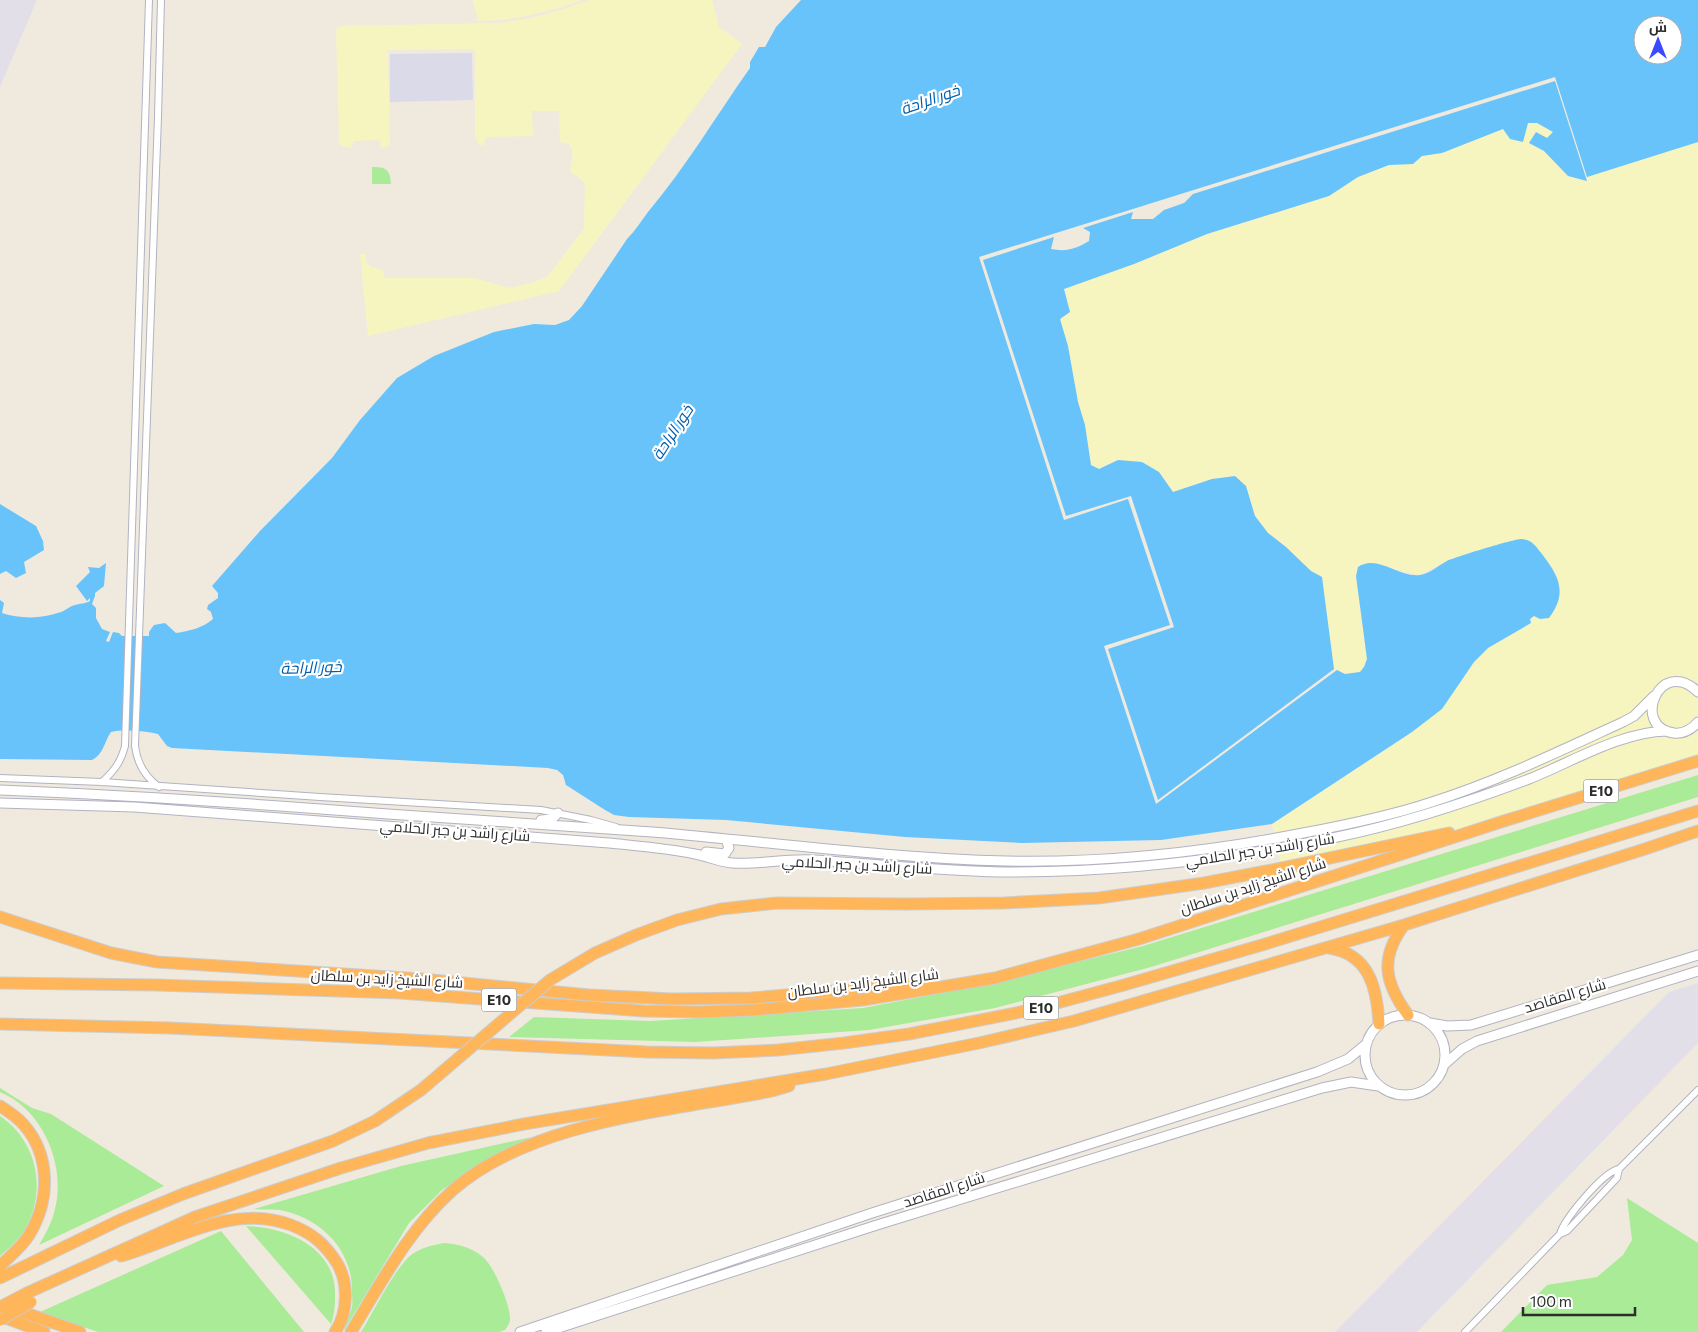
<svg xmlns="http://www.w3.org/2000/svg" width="1698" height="1332" viewBox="0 0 1698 1332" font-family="Commissioner,Cairo,sans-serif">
	<rect width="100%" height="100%" fill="#f0eade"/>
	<!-- industrial -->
	<path fill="#e3dfe8" d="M 0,0 L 37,0 L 0,87 Z
		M 1698,983 L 1698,1043 L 1417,1332 L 1335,1332 L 1669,992 Z"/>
	<!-- airport -->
	<path fill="#dadae8" d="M 472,53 L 473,100 L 390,102 L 390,54 Z"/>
	<!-- green -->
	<path fill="#a9eb96" d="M 372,167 C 387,167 390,170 391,184 L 372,184 Z
		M 1698,775 L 1698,797 L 1151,967 L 995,1008 L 869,1030 L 695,1042 L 509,1037 L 534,1017 L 650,1021 L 863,1008 L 983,985 L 1143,946 Z
		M 0,1088 L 32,1108 L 51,1114 L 164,1186 L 39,1245 C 45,1235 51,1224 54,1213 C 67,1168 45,1111 0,1092 Z
		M 0,1116 C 39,1142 48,1195 22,1234 C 16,1242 8,1249 0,1256 Z
		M 532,1137 L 491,1157 L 442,1190 L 409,1223 L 343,1332 C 346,1324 350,1315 352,1307 C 353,1302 352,1297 352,1292 C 353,1250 321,1218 280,1210 C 272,1209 262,1210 254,1209 L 401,1166 Z
		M 1627,1198 L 1698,1243 L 1698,1332 L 1501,1332 L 1547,1285 L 1597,1277 L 1623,1255 L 1632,1240 Z
		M 246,1226 C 286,1227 335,1247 335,1293 C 335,1304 335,1313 331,1324 Z
		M 221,1231 L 304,1332 L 98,1332 L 40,1312 Z
		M 444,1243 C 458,1244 471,1247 483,1257 C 494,1266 511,1306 510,1320 C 510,1323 507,1327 505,1330 L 499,1332 L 361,1332 C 373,1313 397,1263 414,1253 C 423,1247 434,1245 444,1243 Z"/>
	<!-- sand -->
	<path fill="#f7f5bf" d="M 473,0 L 583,0 C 544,13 519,20 478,21 Z
		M 590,0 L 712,0 L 719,27 L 742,44 L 559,291 L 368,336 L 360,254 L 366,254 L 366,261 L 371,267 L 383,270 L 384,278 L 475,278 L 509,288 L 532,283 L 547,277 L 584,229 L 585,183 L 570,171 C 572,161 575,153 569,144 L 560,142 L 559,111 L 532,111 L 533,136 L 485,137 L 484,146 L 478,143 L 475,136 L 475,49 L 388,50 L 390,143 L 388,146 L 381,149 L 380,140 L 353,141 L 352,148 L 342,146 L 339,142 L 336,30 L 338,27 L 343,26 L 501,23 L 531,18 L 554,12 Z
		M 1528,123 L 1537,123 L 1553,132 L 1547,138 L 1536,133 L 1529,143 L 1544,151 L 1568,176 L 1586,181 L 1587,177 L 1698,142 L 1698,761 L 1504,821 L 1282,868 L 1272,824 L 1344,777 L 1459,685 L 1474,662 L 1488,648 L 1531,623 L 1530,619 L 1534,616 L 1449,560 L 1419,575 L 1388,568 L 1378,563 L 1356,576 L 1367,659 L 1364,667 L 1360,672 L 1345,674 L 1334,669 L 1322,577 L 1311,571 L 1286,547 L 1268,533 L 1255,516 L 1246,486 L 1212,479 L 1173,492 L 1159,472 L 1118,460 L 1099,469 L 1091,465 L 1085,425 L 1078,402 L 1060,319 L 1070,312 L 1064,289 L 1134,264 L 1207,234 L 1329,196 L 1358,177 L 1389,165 L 1413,164 L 1422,156 L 1442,153 L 1494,132 Z"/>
	<!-- water -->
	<path fill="#68c3fb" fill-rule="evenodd" d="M 801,0 L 1698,0 L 1698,142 L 1587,177 L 1555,77 L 979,257 L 1064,520 L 1128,499 L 1170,625 L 1104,646 L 1156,804 L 1337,670 L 1345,674 L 1360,672 L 1364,667 L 1367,659 L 1356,576 L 1358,567 C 1378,554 1398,578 1420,575 C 1429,574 1439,565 1447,561 C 1455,557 1514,539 1521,539 C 1531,539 1536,546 1542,554 C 1559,576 1568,593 1549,618 L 1540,619 L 1534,616 L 1530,619 L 1531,623 L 1488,648 L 1474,662 L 1442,709 L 1412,732 L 1272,824 L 1161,840 L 1022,843 L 905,837 L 726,820 L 629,817 L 614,815 L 605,810 L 566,785 L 563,775 L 557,770 L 548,768 L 172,748 L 167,746 L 158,734 C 144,731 125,729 111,732 C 104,742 104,754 92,760 L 0,759 L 0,600 L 4,603 L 2,613 C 20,619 42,619 61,612 C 66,610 70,606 75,605 C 81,603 85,604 90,601 L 90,598 L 87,601 L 76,586 L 90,572 L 88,567 L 99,568 L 106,563 L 104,586 L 95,593 L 95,596 L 92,604 L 96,608 L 96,618 L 102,629 L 110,632 L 106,641 L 109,642 L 113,632 L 119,633 L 122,636 L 149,636 L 149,632 L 154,625 L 165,623 L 176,633 C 189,631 203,628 213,619 L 211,612 L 207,609 L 208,605 L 218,598 L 218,593 L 212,586 L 260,531 L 332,458 L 360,420 L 397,378 L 434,356 L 494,332 L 534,324 L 555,325 L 569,320 L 582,306 L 627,239 C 635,231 641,221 648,212 C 686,167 716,116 750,68 L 750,62 L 759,47 L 765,47 L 776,27 ZM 1643,25 L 1673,25 L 1673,55 L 1643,55 Z
		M 1555,81 L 1587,181 L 1568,176 L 1544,151 L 1529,143 L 1536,132 L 1547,138 L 1553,132 L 1537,123 L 1528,123 L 1523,142 L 1510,139 L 1503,129 L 1442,153 L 1422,156 L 1413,164 L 1389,165 L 1358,177 L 1329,196 L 1207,234 L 1134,264 L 1064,289 L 1070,312 L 1060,319 L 1068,346 L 1078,402 L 1085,425 L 1091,465 L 1099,469 L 1118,460 L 1142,462 L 1159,472 L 1173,492 L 1212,479 L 1235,476 L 1246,486 L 1255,516 L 1268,533 L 1286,547 L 1311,571 L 1322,577 L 1334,669 L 1158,800 L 1108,649 L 1174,627 L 1131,496 L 1066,516 L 983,260 L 1054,237 L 1051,249 C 1066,252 1076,249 1089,241 L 1090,232 L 1083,228 L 1133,212 L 1131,219 L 1153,219 L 1164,210 L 1184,203 L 1193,194 Z
		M 0,504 L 36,526 L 43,541 L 44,550 L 24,562 L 26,573 L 16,578 L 6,571 L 0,574 Z"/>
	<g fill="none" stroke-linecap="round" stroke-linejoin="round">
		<defs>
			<path id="street" d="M 0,778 L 102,782 L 320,797 L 541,810 L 591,820 L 616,827
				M 102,782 C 114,771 121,762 125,746 L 149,0
				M 159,787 C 144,776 137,763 135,746 L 158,117 L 161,0
				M 1560,1234 L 1567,1231 L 1617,1178 L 1619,1169
				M 1465,1332 L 1560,1234 C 1564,1219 1604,1171 1619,1169 L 1698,1090"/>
			<path id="secondary" d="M 1698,692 C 1660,655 1630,727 1674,733 C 1684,734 1692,729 1698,722
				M 0,790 C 130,795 259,804 388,814 C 476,820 564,826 652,832 C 771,842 888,858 1007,861 C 1106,863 1206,852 1303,833 C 1346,825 1390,816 1432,802 C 1498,781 1560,751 1623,722 L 1634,716 L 1654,696
				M 0,803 L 134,807 L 609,843 C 638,846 666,848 695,854 C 707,856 719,862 732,863 C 759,865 786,858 813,860 C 880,864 946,872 1013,872 C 1122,872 1231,859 1337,837 C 1401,824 1468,802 1529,779 C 1572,762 1620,732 1667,731
				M 541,820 L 552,819 L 558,813
				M 706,852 L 725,854 L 729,848 L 726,839
				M1365 1055a40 40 0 1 1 80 0a40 40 0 1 1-80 0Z
				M 1430,1023 L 1447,1026 L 1471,1025 L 1698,955
				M 1445,1064 L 1462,1049 L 1477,1041 L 1698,971
				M 520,1332 L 872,1213 L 1317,1072 L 1348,1059 L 1365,1045
				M 546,1332 L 877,1225 L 1322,1088 L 1351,1082 L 1378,1086"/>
			<path id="highway" d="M 907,904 L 1004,903 L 1099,898 L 1204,883 L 1282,868 L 1449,833
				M 0,917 L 111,953 L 157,962 L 422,979 L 589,995 L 672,999 L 751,998 L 931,983
				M 1404,925 C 1379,959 1385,983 1408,1015
				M 1329,948 C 1370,954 1377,989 1379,1024
				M 0,983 L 156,985 L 400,993 L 644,1011 L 699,1012 L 754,1010 L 863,1000 L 995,978 L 1139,939 L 1504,821 L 1698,761
				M 0,1024 L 170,1028 L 647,1052 L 712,1053 L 778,1050 L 844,1043 L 909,1034 L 1031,1010 L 1124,985 L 1262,945 L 1698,811
				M 0,1106 C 8,1111 17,1117 24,1125 C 51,1156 50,1201 29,1235 C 22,1247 10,1256 0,1266
				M 121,1256 C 177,1240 232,1203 291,1225 C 312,1233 325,1244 337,1263 C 349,1283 348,1313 335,1332
				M 0,1278 L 120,1220 L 183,1194 L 333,1141 L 375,1121 L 421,1090
				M 27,1293 L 195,1217 L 341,1168 L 428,1143 L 524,1124 L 826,1074 L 979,1043 L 1074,1021 L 1404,925 L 1645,849 L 1698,831
				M 11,1308 L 80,1332
				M 0,1316 L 44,1332
				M 351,1332 C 381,1283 409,1229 453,1190 C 531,1121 672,1111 772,1091 L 789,1086"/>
		</defs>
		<!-- street casing -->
		<use href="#street" stroke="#b2b3c2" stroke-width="8"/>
		<!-- secondary casing -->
		<use href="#secondary" stroke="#b2b3c2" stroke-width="11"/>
		<!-- highway casing -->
		<use href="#highway" stroke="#cdcdcd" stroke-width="13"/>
		<!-- street -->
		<use href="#street" stroke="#fff" stroke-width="6"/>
		<!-- secondary -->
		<use href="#secondary" stroke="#fff" stroke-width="9"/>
		<!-- highway -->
		<use href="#highway" stroke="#ffb55a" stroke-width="11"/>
		<defs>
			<path id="highway-bridge" d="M 421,1090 L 550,980 L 595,953 L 636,935 L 677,920 L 721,909 L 777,903 L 907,904
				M 0,1307 L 27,1293
				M 0,1320 L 31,1302"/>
		</defs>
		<!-- highway-bridge casing -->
		<use href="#highway-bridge" stroke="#cdcdcd" stroke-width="13" stroke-linecap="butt"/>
		<!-- highway-bridge -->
		<use href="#highway-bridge" stroke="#ffb55a" stroke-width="11"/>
	</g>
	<g text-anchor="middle" stroke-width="4.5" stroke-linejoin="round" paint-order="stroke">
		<!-- shield labels -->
		<g fill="#fff" stroke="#6c6c6c" stroke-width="1">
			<rect x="1583.5" y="779.5" width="35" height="23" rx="4"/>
			<rect x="481.5" y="988.5" width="35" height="23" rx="4"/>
			<rect x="1023.5" y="996.5" width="35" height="23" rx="4"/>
		</g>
		<g font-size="14" font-weight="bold" fill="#2d2d2d">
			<text x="1601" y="796">E10</text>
			<text x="499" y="1005">E10</text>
			<text x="1041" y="1013">E10</text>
		</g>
		<!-- street labels -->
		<g font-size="15" fill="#2d2d2d" stroke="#fff">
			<text transform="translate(455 831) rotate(4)" y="5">شارع راشد بن جبر الحلامي</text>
			<text transform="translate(1260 850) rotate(-9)" y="5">شارع راشد بن جبر الحلامي</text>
			<text transform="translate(857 865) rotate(3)" y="5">شارع راشد بن جبر الحلامي</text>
			<text transform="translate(1253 886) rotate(-18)" y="5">شارع الشيخ زايد بن سلطان</text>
			<text transform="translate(387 979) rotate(3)" y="5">شارع الشيخ زايد بن سلطان</text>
			<text transform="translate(863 983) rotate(-7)" y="5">شارع الشيخ زايد بن سلطان</text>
			<text transform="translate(1565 996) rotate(-17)" y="5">شارع المقاصد</text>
			<text transform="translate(944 1190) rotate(-18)" y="5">شارع المقاصد</text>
		</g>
		<!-- water labels -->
		<g font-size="16" font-style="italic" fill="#005eae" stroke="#fff">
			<text transform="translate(930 99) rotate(-19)" y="6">خور الراحة</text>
			<text transform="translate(672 432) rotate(-57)" y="6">خور الراحة</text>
			<text transform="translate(311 667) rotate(-2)" y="6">خور الراحة</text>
		</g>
	</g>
	<!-- north arrow -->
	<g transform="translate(1658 40)"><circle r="24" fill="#ffffff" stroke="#ababab"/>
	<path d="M0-4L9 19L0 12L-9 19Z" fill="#3c49ff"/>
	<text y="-8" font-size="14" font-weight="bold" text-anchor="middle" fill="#2d2d2d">ش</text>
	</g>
	<!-- scale -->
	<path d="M1523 1307v8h112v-8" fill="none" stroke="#2d2d2d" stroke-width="2.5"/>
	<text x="1530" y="1307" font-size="15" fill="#2d2d2d" stroke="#ffffff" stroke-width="4" paint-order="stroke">100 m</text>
</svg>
